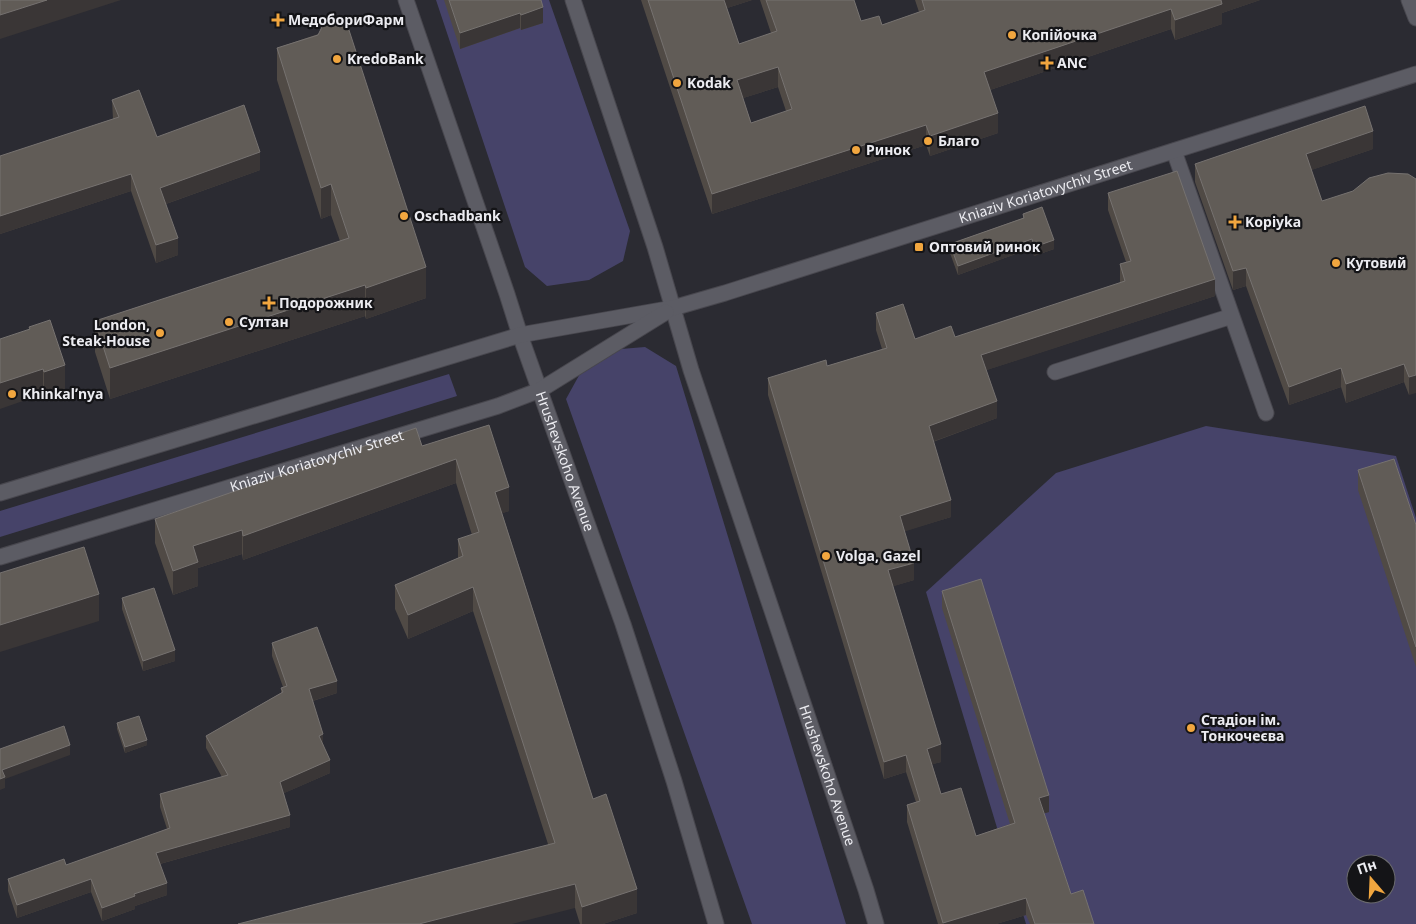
<svg xmlns="http://www.w3.org/2000/svg" width="1416" height="924" viewBox="0 0 1416 924" font-family="'Noto Sans',sans-serif">
	<rect width="100%" height="100%" fill="#2b2b32"/>
	<!-- green -->
	<path fill="#464369" fill-rule="evenodd" d="M 436,0 L 549,0 L 630,231 L 623,261 L 589,280 L 547,286 L 525,267 Z
		M 645,347 L 676,366 L 846,924 L 752,924 L 566,399 L 582,370 L 609,350 Z
		M 449,374 L 457,396 L 0,537 L 0,511 Z
		M 1206,426 L 1396,456 L 1416,518 L 1416,924 L 1026,924 L 926,592 L 1056,473 ZM 1356,864 L 1386,864 L 1386,894 L 1356,894 Z"/>
	<g fill="none" stroke-linecap="round" stroke-linejoin="round">
		<defs>
			<path id="lane" d="M 1174,151 L 1266,413
				M 1055,372 L 1232,316"/>
			<path id="street" d="M 1409,0 L 1416,18"/>
			<g id="secondary">
				<path id="s1" d="M 406,0 L 507,294 L 520,335 L 623,624 L 674,781 L 716,924"/>
				<path id="s2" d="M 573,0 L 655,247 L 691,370 L 866,890 L 876,924"/>
				<path id="s3" d="M 0,493 L 520,335 L 673,308 L 725,293 L 1416,74"/>
				<path id="s4" d="M 0,557 L 498,406 L 540,390 L 666,312"/>
			</g>
		</defs>
		<!-- lane casing -->
		<use href="#lane" stroke="#48474e" stroke-width="17"/>
		<!-- street casing -->
		<use href="#street" stroke="#48474e" stroke-width="17"/>
		<!-- secondary casing -->
		<use href="#secondary" stroke="#48474e" stroke-width="17"/>
		<!-- lane -->
		<use href="#lane" stroke="#5c5c64" stroke-width="15"/>
		<!-- street -->
		<use href="#street" stroke="#5c5c64" stroke-width="15"/>
		<!-- secondary -->
		<use href="#secondary" stroke="#5c5c64" stroke-width="15"/>
	</g>
	<!-- wall -->
	<path fill="#504a45" fill-rule="evenodd" d="M 444,0 L 541,0 L 543,23 L 521,30 L 520,28 L 460,49 Z
		M 641,0 L 752,0 L 727,8 L 739,44 L 771,33 L 760,0 L 854,0 L 861,21 L 882,25 L 919,12 L 915,0 L 1260,0 L 1222,13 L 1222,24 L 1175,40 L 1171,29 L 990,90 L 998,133 L 930,156 L 926,145 L 712,214 ZM 778,87 L 786,111 L 751,123 L 743,98 Z
		M 339,27 L 426,298 L 366,319 L 365,316 L 110,399 L 95,352 L 95,321 L 340,241 L 331,215 L 321,219 L 277,80 L 277,48 Z
		M 112,100 L 157,137 L 260,170 L 166,204 L 178,255 L 156,263 L 131,191 L 0,234 L 0,156 L 113,119 Z
		M 1373,149 L 1311,170 L 1322,201 L 1416,179 L 1409,395 L 1404,382 L 1346,403 L 1341,387 L 1289,405 L 1246,286 L 1233,290 L 1195,182 L 1195,164 Z
		M 1108,193 L 1215,296 L 986,370 L 997,418 L 933,442 L 951,517 L 904,531 L 914,580 L 893,586 L 941,762 L 932,764 L 941,794 L 976,836 L 1010,824 L 942,608 L 942,591 L 1049,812 L 1044,813 L 1071,894 L 1094,924 L 1030,924 L 1026,915 L 996,924 L 938,924 L 907,822 L 907,805 L 916,802 L 906,772 L 884,779 L 768,395 L 768,378 L 827,366 L 882,349 L 876,330 L 876,313 L 915,339 L 955,337 L 1120,283 L 1120,264 L 1126,262 L 1108,210 Z
		M 1023,214 L 1054,249 L 1034,256 L 1032,248 L 958,275 L 950,253 L 950,244 L 1023,218 Z
		M 29,327 L 65,391 L 44,398 L 29,330 Z
		M 489,425 L 509,511 L 502,513 L 593,799 L 637,913 L 603,924 L 580,924 L 575,908 L 548,844 L 473,611 L 408,639 L 395,609 L 395,585 L 458,558 L 458,539 L 472,535 L 456,483 L 243,560 L 242,554 L 198,568 L 198,586 L 173,595 L 155,543 L 155,519 L 422,446 Z
		M 1358,470 L 1416,525 L 1416,667 L 1358,490 Z
		M 122,598 L 175,661 L 143,671 L 122,609 Z
		M 272,643 L 337,693 L 313,701 L 330,773 L 284,793 L 290,827 L 160,864 L 167,895 L 135,906 L 135,909 L 102,921 L 91,892 L 17,918 L 8,891 L 8,879 L 66,865 L 167,829 L 160,807 L 160,794 L 222,777 L 206,748 L 206,736 L 281,693 L 281,688 L 283,687 L 272,656 Z
		M 117,723 L 147,745 L 125,753 L 117,729 Z"/>
	<!-- shaded-wall -->
	<path fill="#3a3636" d="M 47,0 L 121,0 L 0,39 L 0,15 Z
		M 721,0 L 752,0 L 721,10 Z
		M 1219,0 L 1260,0 L 1222,13 L 1222,24 L 1175,40 L 1175,20 Z
		M 543,7 L 543,23 L 521,30 L 521,15 Z
		M 1171,9 L 1171,29 L 984,92 L 984,72 Z
		M 520,13 L 520,28 L 460,49 L 460,33 Z
		M 778,67 L 778,87 L 737,100 L 737,80 Z
		M 998,113 L 998,133 L 930,156 L 930,136 Z
		M 926,125 L 926,145 L 712,214 L 712,194 Z
		M 1373,131 L 1373,149 L 1306,172 L 1306,154 Z
		M 260,152 L 260,170 L 160,206 L 160,188 Z
		M 131,174 L 131,191 L 0,234 L 0,216 Z
		M 331,184 L 331,215 L 321,219 L 321,188 Z
		M 178,238 L 178,255 L 156,263 L 156,245 Z
		M 1032,239 L 1032,248 L 958,275 L 958,266 Z
		M 1054,240 L 1054,249 L 1034,256 L 1034,247 Z
		M 426,267 L 426,298 L 366,319 L 366,288 Z
		M 1246,268 L 1246,286 L 1233,290 L 1233,271 Z
		M 1215,279 L 1215,296 L 981,372 L 981,355 Z
		M 365,285 L 365,316 L 110,399 L 110,368 Z
		M 1404,364 L 1404,382 L 1346,403 L 1346,384 Z
		M 65,365 L 65,391 L 44,398 L 44,372 Z
		M 1341,368 L 1341,387 L 1289,405 L 1289,387 Z
		M 43,369 L 43,394 L 0,409 L 0,383 Z
		M 1416,375 L 1416,393 L 1409,395 L 1409,377 Z
		M 997,401 L 997,418 L 929,443 L 929,426 Z
		M 456,459 L 456,483 L 243,560 L 243,536 Z
		M 509,487 L 509,511 L 495,516 L 495,492 Z
		M 951,500 L 951,517 L 900,533 L 900,516 Z
		M 242,530 L 242,554 L 198,568 L 198,586 L 173,595 L 173,571 L 193,546 Z
		M 914,563 L 914,580 L 888,588 L 888,570 Z
		M 473,587 L 473,611 L 408,639 L 408,615 Z
		M 99,594 L 99,621 L 0,652 L 0,625 Z
		M 175,650 L 175,661 L 143,671 L 143,661 Z
		M 337,681 L 337,693 L 309,702 L 309,689 Z
		M 323,734 L 323,747 L 319,736 Z
		M 147,740 L 147,745 L 125,753 L 125,747 Z
		M 941,744 L 941,762 L 927,766 L 927,749 Z
		M 70,745 L 70,755 L 5,779 L 5,788 L 0,790 L 0,779 L 2,770 Z
		M 906,755 L 906,772 L 884,779 L 884,762 Z
		M 330,760 L 330,773 L 280,795 L 280,782 Z
		M 1049,795 L 1049,812 L 1039,815 L 1039,798 Z
		M 290,815 L 290,827 L 156,865 L 156,853 Z
		M 91,879 L 91,892 L 17,918 L 17,905 Z
		M 167,883 L 167,895 L 135,906 L 135,909 L 102,921 L 102,908 L 134,894 Z
		M 575,884 L 575,908 L 512,924 L 419,924 Z
		M 637,889 L 637,913 L 603,924 L 582,924 L 582,907 Z
		M 1026,898 L 1026,915 L 996,924 L 943,924 L 943,923 Z"/>
	<!-- building -->
	<path fill="#615c57" stroke="#767270" fill-rule="evenodd" d="M 0,0 L 47,0 L 0,15 Z
		M 449,0 L 541,0 L 543,7 L 521,15 L 520,13 L 460,33 Z
		M 648,0 L 724,0 L 739,44 L 777,31 L 766,0 L 854,0 L 861,21 L 879,16 L 882,25 L 925,10 L 922,0 L 1221,0 L 1222,4 L 1175,20 L 1171,9 L 984,72 L 998,113 L 930,136 L 926,125 L 712,194 ZM 778,67 L 792,109 L 751,123 L 737,80 Z
		M 325,21 L 339,27 L 347,24 L 426,267 L 366,288 L 365,285 L 110,368 L 95,321 L 349,238 L 331,184 L 321,188 L 277,48 L 318,35 Z
		M 139,90 L 157,137 L 244,105 L 260,152 L 160,188 L 178,238 L 156,245 L 131,174 L 0,216 L 0,156 L 119,117 L 112,100 Z
		M 1365,106 L 1373,131 L 1306,154 L 1322,201 L 1353,191 L 1369,178 L 1388,173 L 1408,174 L 1416,179 L 1416,375 L 1409,377 L 1404,364 L 1346,384 L 1341,368 L 1289,387 L 1246,268 L 1233,271 L 1195,164 Z
		M 1177,171 L 1215,279 L 981,355 L 997,401 L 929,426 L 951,500 L 900,516 L 914,563 L 888,570 L 941,744 L 927,749 L 941,794 L 961,788 L 976,836 L 1015,823 L 942,591 L 981,579 L 1049,795 L 1039,798 L 1071,894 L 1083,890 L 1094,924 L 1035,924 L 1026,898 L 943,923 L 907,805 L 920,801 L 906,755 L 884,762 L 768,378 L 826,360 L 827,366 L 887,348 L 876,313 L 903,304 L 915,339 L 951,326 L 955,337 L 1125,281 L 1120,264 L 1131,261 L 1108,193 Z
		M 1042,207 L 1054,240 L 1034,247 L 1032,239 L 958,266 L 950,244 L 1024,218 L 1023,214 Z
		M 50,320 L 65,365 L 44,372 L 43,369 L 0,383 L 0,339 L 30,329 L 29,327 Z
		M 489,425 L 509,487 L 495,492 L 593,799 L 606,794 L 637,889 L 582,907 L 575,884 L 419,924 L 238,924 L 555,843 L 473,587 L 408,615 L 395,585 L 463,556 L 458,539 L 479,532 L 456,459 L 243,536 L 242,530 L 193,546 L 198,562 L 173,571 L 155,519 L 416,428 L 422,446 Z
		M 1394,459 L 1416,525 L 1416,647 L 1358,470 Z
		M 84,547 L 99,594 L 0,625 L 0,573 Z
		M 154,588 L 175,650 L 143,661 L 122,598 Z
		M 317,627 L 337,681 L 309,689 L 323,734 L 319,736 L 330,760 L 280,782 L 290,815 L 156,853 L 167,883 L 134,894 L 135,896 L 102,908 L 91,879 L 17,905 L 8,879 L 64,859 L 66,865 L 170,828 L 160,794 L 228,775 L 206,736 L 283,692 L 281,688 L 287,686 L 272,643 Z
		M 139,716 L 147,740 L 125,747 L 117,723 Z
		M 64,726 L 70,745 L 2,770 L 5,777 L 0,779 L 0,749 Z"/>
	<!-- markers -->
	<g fill="#f1a63f" stroke="#141417" stroke-width="2">
		<path d="M275.5 12.5h5v5h5v5h-5v5h-5v-5h-5v-5h5z"/>
		<circle cx="1012" cy="35" r="5"/>
		<circle cx="337" cy="59" r="5"/>
		<path d="M1044.5 55.5h5v5h5v5h-5v5h-5v-5h-5v-5h5z"/>
		<circle cx="677" cy="83" r="5"/>
		<circle cx="928" cy="141" r="5"/>
		<circle cx="856" cy="150" r="5"/>
		<circle cx="404" cy="216" r="5"/>
		<path d="M1232.5 214.5h5v5h5v5h-5v5h-5v-5h-5v-5h5z"/>
		<rect x="914" y="242" width="10" height="10" rx="2.5"/>
		<circle cx="1336" cy="263" r="5"/>
		<path d="M266.5 295.5h5v5h5v5h-5v5h-5v-5h-5v-5h5z"/>
		<circle cx="229" cy="322" r="5"/>
		<circle cx="160" cy="333" r="5"/>
		<circle cx="12" cy="394" r="5"/>
		<circle cx="826" cy="556" r="5"/>
		<circle cx="1191" cy="728" r="5"/>
	</g>
	<g text-anchor="middle" stroke-width="4.5" stroke-linejoin="round" paint-order="stroke">
		<!-- poi labels -->
		<g font-size="14" font-weight="bold" fill="#ececf1" stroke="#141417" text-anchor="start">
			<text x="288" y="25">МедобориФарм</text>
			<text x="1022" y="40">Копійочка</text>
			<text x="347" y="64">KredoBank</text>
			<text x="1057" y="68">ANC</text>
			<text x="687" y="88">Kodak</text>
			<text x="938" y="146">Благо</text>
			<text x="866" y="155">Ринок</text>
			<text x="414" y="221">Oschadbank</text>
			<text x="1245" y="227">Kopiyka</text>
			<text x="929" y="252">Оптовий ринок</text>
			<text x="1346" y="268">Кутовий</text>
			<text x="279" y="308">Подорожник</text>
			<text x="239" y="327">Султан</text>
			<text x="150" y="330" text-anchor="end">London,<tspan x="150" dy="16">Steak-House</tspan></text>
			<text x="22" y="399">Khinkalʹnya</text>
			<text x="836" y="561">Volga, Gazel</text>
			<text x="1201" y="725">Стадіон ім.<tspan x="1201" dy="16">Тонкочеєва</tspan></text>
		</g>
		<!-- street labels -->
		<g font-size="14" fill="#ececf1" stroke="#141417">
			<text dy="5" stroke="none"><textPath href="#s3" startOffset="1089">Kniaziv Koriatovychiv Street</textPath></text>
			<text dy="5" stroke="none"><textPath href="#s4" startOffset="331">Kniaziv Koriatovychiv Street</textPath></text>
			<text dy="5" stroke="none"><textPath href="#s1" startOffset="488">Hrushevskoho Avenue</textPath></text>
			<text dy="5" stroke="none"><textPath href="#s2" startOffset="816">Hrushevskoho Avenue</textPath></text>
		</g>
	</g>
	<!-- north arrow -->
	<g transform="translate(1371 879) rotate(341)"><circle r="24" fill="#141417" stroke="#6a6a6e"/>
	<path d="M0-4L9 19L0 12L-9 19Z" fill="#f1a63f"/>
	<text y="-8" font-size="14" font-weight="bold" text-anchor="middle" fill="#ececf1">Пн</text>
	</g>
</svg>
